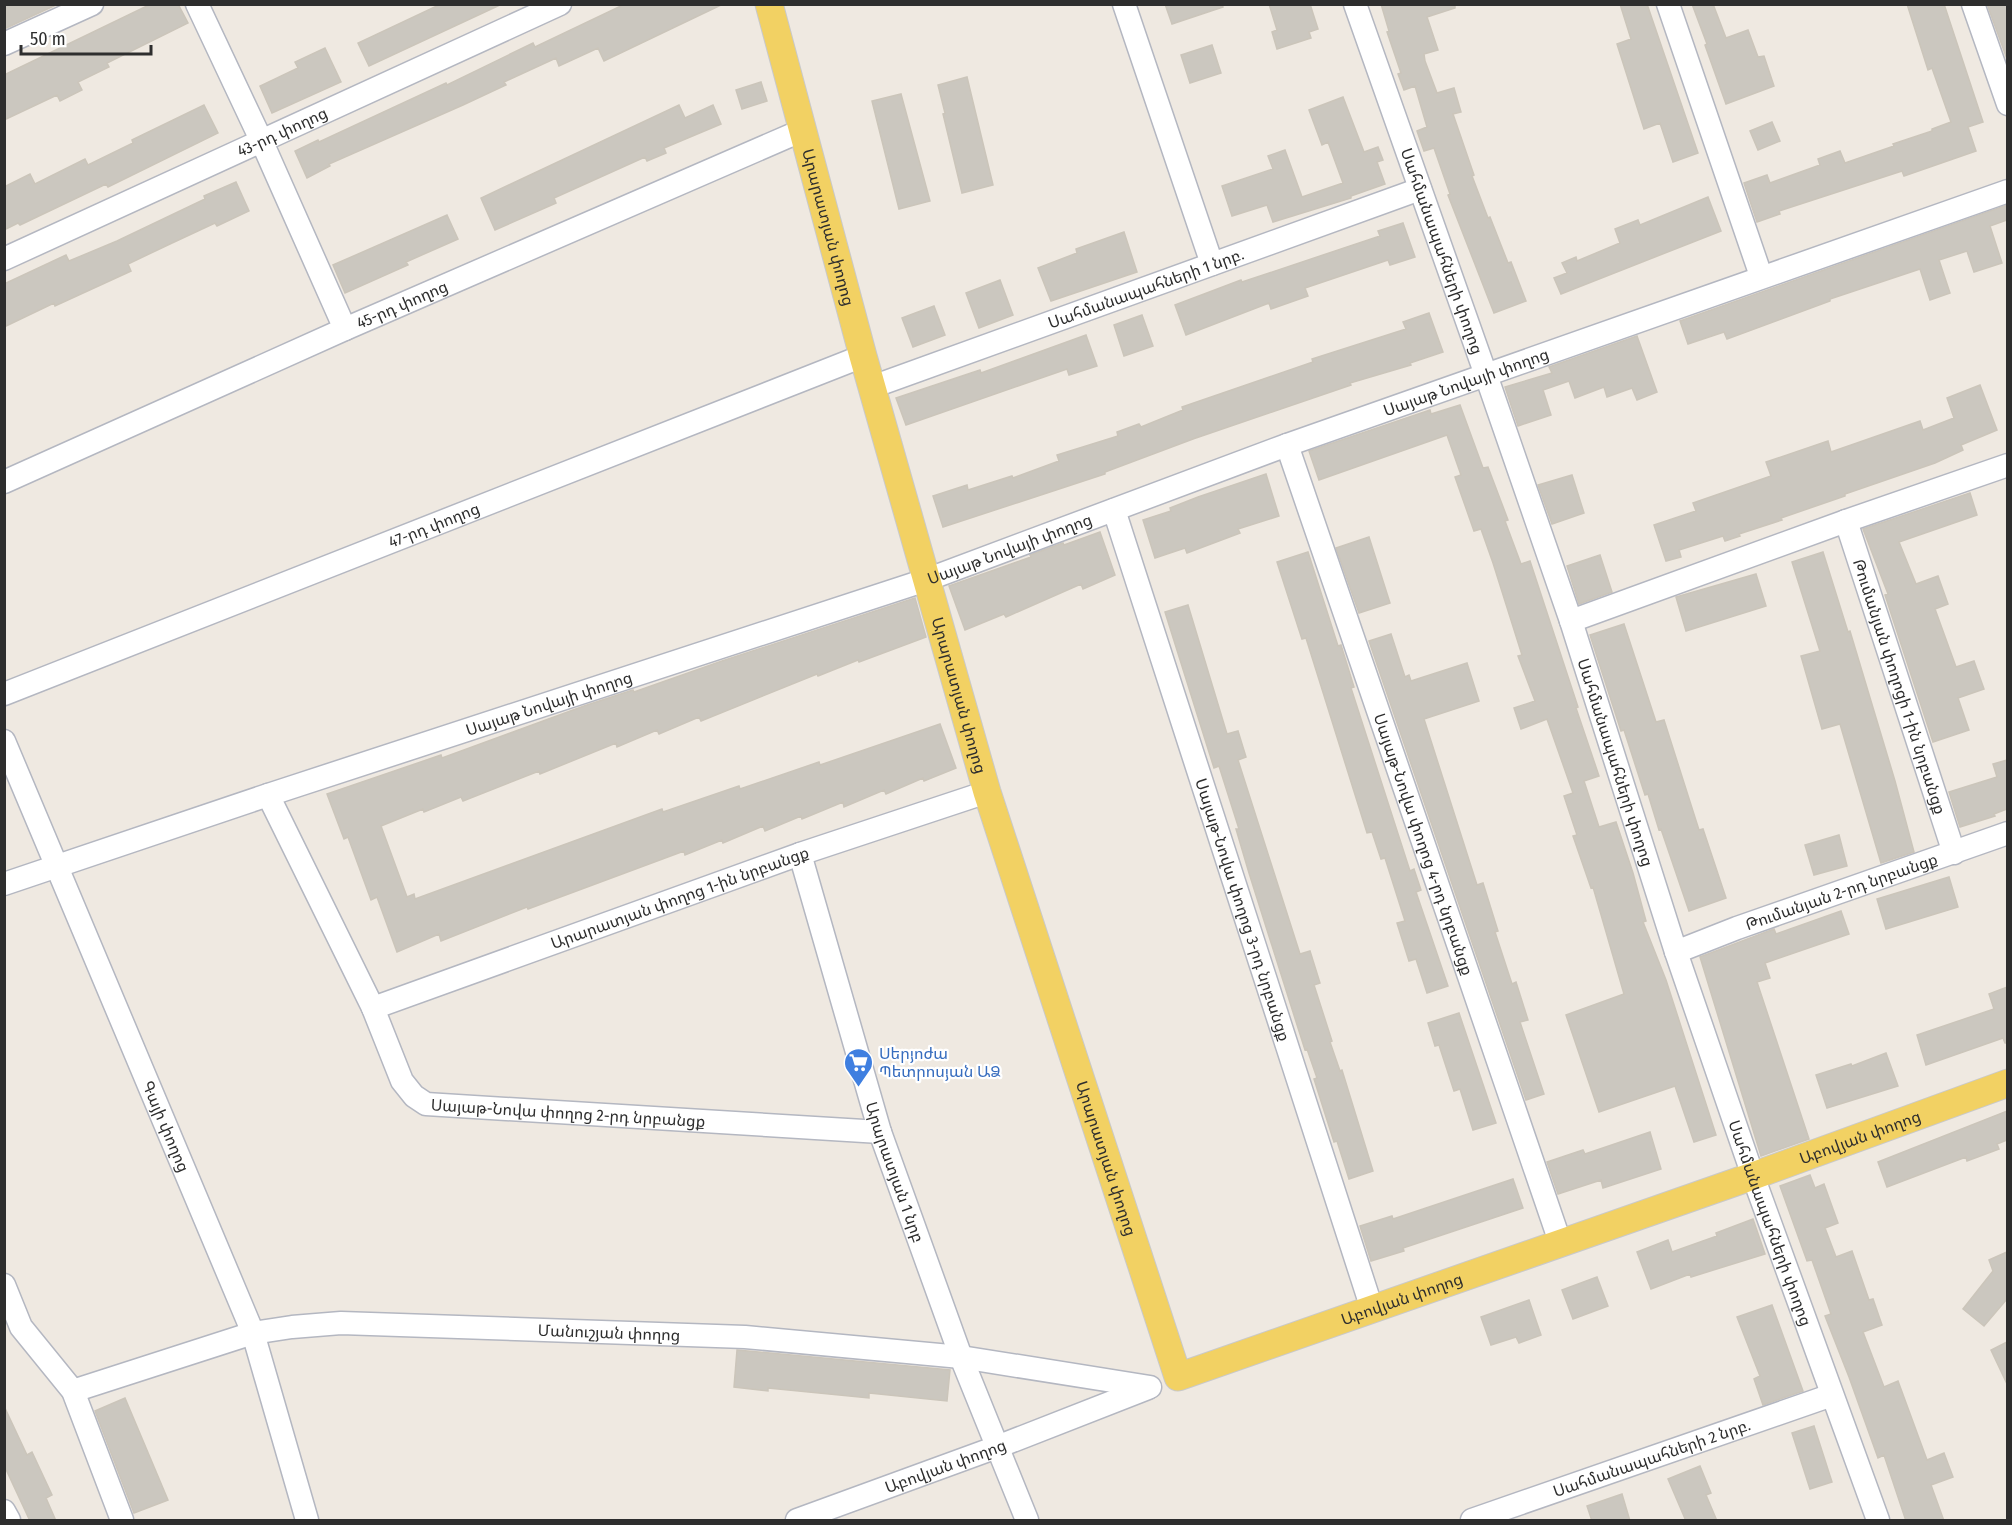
<svg xmlns="http://www.w3.org/2000/svg" width="2012" height="1525" viewBox="0 0 2012 1525" font-family="'Fira Sans Condensed','Noto Sans Armenian',sans-serif">
	<rect width="100%" height="100%" fill="#efe9e1"/>
	<!-- building -->
	<path fill="#cbc7bf" stroke="#cbc5ba" stroke-width="1.5" d="M 4,4 L 58,4 L 4,29 Z
		M 151,4 L 178,4 L 188,23 L 107,63 L 109,67 L 78,82 L 82,90 L 60,101 L 57,95 L 4,120 L 4,75 Z
		M 441,4 L 502,4 L 369,66 L 358,43 Z
		M 625,4 L 723,4 L 604,61 L 598,48 L 559,66 L 556,58 L 504,82 L 506,85 L 463,105 L 329,164 L 330,166 L 307,178 L 295,151 L 318,140 L 319,142 L 446,83 L 447,85 L 533,43 L 535,47 Z
		M 1165,4 L 1222,4 L 1223,7 L 1172,24 Z
		M 1269,4 L 1310,4 L 1318,29 L 1309,32 L 1311,38 L 1277,49 L 1272,32 L 1277,30 Z
		M 1381,4 L 1455,4 L 1455,8 L 1427,17 L 1438,50 L 1424,54 L 1425,61 L 1437,93 L 1454,88 L 1461,112 L 1453,114 L 1474,175 L 1472,176 L 1488,218 L 1490,217 L 1508,263 L 1511,262 L 1526,301 L 1494,313 L 1448,195 L 1450,194 L 1434,148 L 1424,151 L 1417,131 L 1427,127 L 1415,86 L 1404,90 L 1398,74 L 1401,73 L 1387,32 L 1389,31 Z
		M 1620,4 L 1647,4 L 1698,153 L 1673,162 L 1660,123 L 1644,129 L 1617,44 L 1631,39 Z
		M 1692,4 L 1713,4 L 1726,38 L 1748,30 L 1758,57 L 1764,56 L 1774,86 L 1726,104 L 1705,45 L 1707,44 Z
		M 1907,4 L 1944,4 L 1983,122 L 1968,127 L 1976,151 L 1904,176 L 1902,171 L 1779,211 L 1780,214 L 1757,222 L 1744,183 L 1767,175 L 1770,183 L 1820,165 L 1818,159 L 1840,151 L 1845,163 L 1894,146 L 1893,144 L 1932,131 L 1932,129 L 1951,122 L 1932,68 L 1928,70 Z
		M 1987,4 L 2007,4 L 2007,59 Z
		M 1212,45 L 1221,73 L 1190,83 L 1181,55 Z
		M 325,48 L 341,82 L 272,113 L 260,86 L 298,68 L 295,62 Z
		M 967,77 L 993,185 L 962,193 L 943,114 L 945,113 L 938,85 Z
		M 761,82 L 767,101 L 742,109 L 736,90 Z
		M 901,94 L 930,201 L 899,209 L 872,101 Z
		M 1343,97 L 1364,152 L 1378,147 L 1383,160 L 1377,162 L 1385,184 L 1351,196 L 1351,198 L 1273,222 L 1267,205 L 1232,216 L 1222,186 L 1273,169 L 1268,156 L 1285,150 L 1302,197 L 1343,183 L 1328,142 L 1322,145 L 1309,110 Z
		M 204,105 L 218,133 L 108,187 L 106,184 L 20,225 L 18,223 L 4,230 L 4,187 L 30,174 L 35,184 L 85,159 L 88,165 L 133,143 L 132,140 Z
		M 679,105 L 685,118 L 713,105 L 721,124 L 664,148 L 666,153 L 647,161 L 645,157 L 554,198 L 556,203 L 495,230 L 481,198 Z
		M 1772,122 L 1780,141 L 1758,150 L 1750,131 Z
		M 236,182 L 249,211 L 217,226 L 215,223 L 170,244 L 128,264 L 131,271 L 55,306 L 54,303 L 4,327 L 4,284 L 66,255 L 69,261 L 117,241 L 205,199 L 204,196 Z
		M 1708,197 L 1721,231 L 1561,294 L 1554,278 L 1567,273 L 1562,263 L 1576,257 L 1577,261 L 1620,243 L 1615,229 L 1638,220 L 1640,225 Z
		M 2007,205 L 2007,220 L 1990,226 L 2002,263 L 1974,272 L 1967,251 L 1939,260 L 1950,293 L 1930,300 L 1920,269 L 1830,299 L 1830,301 L 1727,339 L 1724,332 L 1688,344 L 1680,321 Z
		M 447,215 L 458,239 L 406,262 L 408,265 L 345,293 L 333,265 Z
		M 1403,223 L 1415,257 L 1390,265 L 1388,260 L 1305,288 L 1308,296 L 1271,309 L 1269,303 L 1186,335 L 1175,305 L 1241,280 L 1242,282 L 1380,236 L 1378,231 Z
		M 1124,232 L 1137,272 L 1051,301 L 1038,268 L 1077,253 L 1076,249 Z
		M 1000,280 L 1013,315 L 979,328 L 966,293 Z
		M 934,306 L 945,335 L 913,347 L 902,318 Z
		M 1429,313 L 1443,352 L 1410,363 L 1411,365 L 1350,383 L 1351,385 L 1193,439 L 1105,472 L 1105,474 L 943,527 L 933,496 L 967,485 L 968,490 L 1012,476 L 1013,478 L 1059,461 L 1057,455 L 1118,436 L 1117,432 L 1139,424 L 1141,427 L 1183,410 L 1182,407 L 1313,362 L 1312,359 L 1406,329 L 1403,322 Z
		M 1142,315 L 1153,346 L 1124,356 L 1114,325 Z
		M 1086,335 L 1097,366 L 1069,375 L 1067,369 L 906,425 L 896,398 L 980,370 L 981,373 Z
		M 1637,336 L 1657,392 L 1637,400 L 1632,388 L 1607,397 L 1604,387 L 1575,398 L 1569,381 L 1543,390 L 1551,415 L 1518,426 L 1505,387 L 1552,373 L 1549,367 Z
		M 1980,385 L 1997,430 L 1961,445 L 1963,450 L 1935,463 L 1845,494 L 1845,496 L 1781,518 L 1782,520 L 1739,534 L 1740,536 L 1725,541 L 1723,536 L 1679,550 L 1681,557 L 1666,561 L 1654,525 L 1696,511 L 1693,503 L 1771,476 L 1766,462 L 1828,441 L 1831,452 L 1920,421 L 1923,430 L 1954,418 L 1947,398 Z
		M 1460,405 L 1483,468 L 1488,467 L 1508,520 L 1505,521 L 1521,564 L 1530,561 L 1578,707 L 1576,708 L 1599,776 L 1584,781 L 1599,827 L 1616,822 L 1633,873 L 1646,921 L 1643,922 L 1666,980 L 1716,1135 L 1694,1142 L 1675,1086 L 1599,1112 L 1566,1015 L 1624,994 L 1593,887 L 1591,888 L 1573,836 L 1577,835 L 1564,796 L 1573,793 L 1547,719 L 1521,729 L 1514,708 L 1535,701 L 1518,656 L 1522,655 L 1493,563 L 1481,529 L 1474,531 L 1455,477 L 1461,475 L 1447,435 L 1319,480 L 1309,451 L 1430,410 L 1431,414 Z
		M 1266,474 L 1279,516 L 1238,529 L 1240,533 L 1187,553 L 1185,548 L 1155,558 L 1143,520 L 1171,511 L 1170,508 L 1198,497 Z
		M 1572,475 L 1584,513 L 1552,524 L 1538,485 Z
		M 1970,493 L 1977,515 L 1899,542 L 1916,584 L 1938,576 L 1948,604 L 1935,609 L 1956,667 L 1974,661 L 1984,689 L 1958,698 L 1969,730 L 1933,742 L 1885,595 L 1888,594 L 1863,529 Z
		M 1100,532 L 1115,575 L 1083,589 L 1081,584 L 1006,617 L 1004,614 L 965,630 L 949,586 L 1031,557 L 1030,555 L 1063,543 L 1064,545 Z
		M 1369,537 L 1390,603 L 1359,613 L 1336,548 Z
		M 1308,552 L 1338,646 L 1341,645 L 1354,687 L 1351,688 L 1410,871 L 1414,869 L 1421,890 L 1416,892 L 1448,986 L 1427,993 L 1416,959 L 1409,961 L 1397,923 L 1405,921 L 1385,858 L 1381,859 L 1372,832 L 1367,833 L 1306,638 L 1302,639 L 1277,562 Z
		M 1823,552 L 1848,632 L 1850,631 L 1895,781 L 1914,852 L 1881,863 L 1840,724 L 1822,729 L 1801,656 L 1820,651 L 1792,562 Z
		M 1600,555 L 1612,592 L 1579,604 L 1567,566 Z
		M 1756,574 L 1766,606 L 1686,631 L 1676,597 Z
		M 915,598 L 926,637 L 859,662 L 858,660 L 818,676 L 817,674 L 701,721 L 699,717 L 659,734 L 657,730 L 617,747 L 616,743 L 540,774 L 539,771 L 463,801 L 461,797 L 424,812 L 423,809 L 381,826 L 407,897 L 414,894 L 415,899 L 662,809 L 663,812 L 739,786 L 740,789 L 819,762 L 820,765 L 940,724 L 956,768 L 924,781 L 923,778 L 886,794 L 884,790 L 844,807 L 843,802 L 802,819 L 801,816 L 765,831 L 763,826 L 723,843 L 722,840 L 685,855 L 684,851 L 528,909 L 527,907 L 441,941 L 439,934 L 397,952 L 377,897 L 371,900 L 348,837 L 344,839 L 327,794 L 441,755 L 442,758 L 584,706 L 633,690 L 634,692 L 722,661 Z
		M 1188,605 L 1227,734 L 1238,731 L 1246,757 L 1238,760 L 1300,954 L 1310,951 L 1320,983 L 1314,985 L 1332,1041 L 1330,1042 L 1340,1071 L 1342,1070 L 1373,1171 L 1349,1179 L 1337,1141 L 1334,1142 L 1314,1079 L 1317,1078 L 1307,1049 L 1305,1050 L 1249,873 L 1236,829 L 1239,829 L 1219,766 L 1214,768 L 1165,612 Z
		M 1624,624 L 1656,722 L 1664,720 L 1699,830 L 1703,829 L 1726,898 L 1689,911 L 1661,829 L 1659,830 L 1648,794 L 1645,795 L 1624,730 L 1621,731 L 1590,635 Z
		M 1391,634 L 1405,677 L 1409,675 L 1411,681 L 1467,663 L 1479,701 L 1424,719 L 1477,885 L 1483,883 L 1498,931 L 1495,932 L 1512,984 L 1516,982 L 1528,1020 L 1520,1022 L 1544,1094 L 1526,1100 L 1369,641 Z
		M 2007,760 L 2007,809 L 1994,814 L 1995,816 L 1960,827 L 1949,792 L 1997,777 L 1993,764 Z
		M 1839,835 L 1847,866 L 1814,875 L 1805,845 Z
		M 1949,877 L 1958,907 L 1886,929 L 1877,899 Z
		M 1841,911 L 1849,934 L 1765,963 L 1770,978 L 1757,982 L 1809,1139 L 1761,1156 L 1700,957 L 1774,929 L 1776,934 Z
		M 2007,987 L 2007,1043 L 2005,1043 L 2003,1038 L 1926,1065 L 1917,1035 L 1994,1009 L 1989,994 Z
		M 1459,1013 L 1496,1123 L 1473,1130 L 1460,1089 L 1454,1091 L 1439,1045 L 1435,1046 L 1428,1023 Z
		M 1886,1053 L 1898,1086 L 1827,1108 L 1816,1075 L 1851,1064 L 1852,1066 Z
		M 2007,1111 L 2007,1140 L 1997,1144 L 1999,1149 L 1967,1161 L 1966,1157 L 1887,1187 L 1878,1162 Z
		M 1650,1132 L 1661,1169 L 1603,1188 L 1601,1180 L 1558,1194 L 1547,1162 L 1583,1150 L 1585,1154 Z
		M 1810,1175 L 1815,1188 L 1824,1184 L 1838,1223 L 1825,1228 L 1836,1257 L 1852,1251 L 1869,1300 L 1873,1299 L 1882,1325 L 1863,1332 L 1884,1387 L 1898,1381 L 1927,1460 L 1944,1453 L 1953,1477 L 1931,1485 L 1944,1521 L 1906,1521 L 1884,1455 L 1878,1458 L 1849,1377 L 1825,1316 L 1831,1314 L 1812,1260 L 1807,1261 L 1780,1186 Z
		M 1513,1179 L 1523,1208 L 1403,1248 L 1404,1251 L 1371,1261 L 1360,1226 L 1392,1216 L 1393,1219 Z
		M 1753,1219 L 1765,1254 L 1691,1277 L 1690,1274 L 1651,1289 L 1637,1252 L 1668,1240 L 1672,1252 L 1717,1236 L 1716,1233 Z
		M 2007,1252 L 2007,1299 L 1984,1326 L 1963,1309 L 1993,1271 L 1989,1260 Z
		M 1597,1277 L 1608,1306 L 1573,1319 L 1562,1290 Z
		M 1529,1300 L 1541,1335 L 1519,1343 L 1516,1337 L 1491,1345 L 1481,1317 Z
		M 1772,1305 L 1803,1391 L 1763,1405 L 1754,1379 L 1760,1376 L 1737,1317 Z
		M 2007,1342 L 2007,1384 L 1991,1350 Z
		M 737,1350 L 950,1370 L 947,1401 L 869,1393 L 869,1398 L 768,1388 L 768,1391 L 734,1387 Z
		M 125,1398 L 168,1500 L 134,1513 L 95,1411 Z
		M 4,1406 L 27,1455 L 32,1452 L 52,1495 L 46,1498 L 56,1521 L 30,1521 L 4,1465 Z
		M 1814,1426 L 1832,1482 L 1810,1489 L 1792,1433 Z
		M 1700,1466 L 1711,1493 L 1706,1495 L 1717,1521 L 1686,1521 L 1668,1479 Z
		M 1622,1494 L 1630,1521 L 1592,1521 L 1587,1506 Z"/>
	<g fill="none" stroke-linecap="round" stroke-linejoin="round">
		<defs>
			<g id="minor">
				<path d="M 197,4 L 262,142 L 345,329"/>
				<path d="M 1124,4 L 1212,264"/>
				<path id="s1" d="M 1355,4 L 1486,375 L 1571,621 L 1676,952 L 1753,1176 L 1878,1520"/>
				<path d="M 1668,4 L 1761,276"/>
				<path d="M 1973,4 L 2008,104"/>
				<path d="M 4,44 L 92,4"/>
				<path id="s2" d="M 4,259 L 560,4"/>
				<path id="s3" d="M 872,387 L 1420,189"/>
				<path id="s4" d="M 1287,445 L 1560,1242"/>
				<path id="s5" d="M 4,482 L 345,329 L 803,130"/>
				<path id="s6" d="M 1114,510 L 1372,1309"/>
				<path id="s7" d="M 1846,521 L 1954,853"/>
				<path d="M 1571,621 L 1846,521 L 2008,465"/>
				<path id="s8" d="M 4,694 L 863,356"/>
				<path id="s9" d="M 4,741 L 253,1333 L 307,1520"/>
				<path id="s10" d="M 268,795 L 373,1008 L 402,1081 L 414,1096 L 426,1104 L 880,1132"/>
				<path id="s11" d="M 800,854 L 880,1132 L 961,1357 L 1027,1520"/>
				<path id="s12" d="M 4,884 L 268,795 L 926,580 L 1287,445 L 2008,191"/>
				<path id="s13" d="M 1676,952 L 1737,928 L 2008,833"/>
				<path id="s14" d="M 373,1008 L 800,854 L 987,792"/>
				<path d="M 4,1285 L 21,1327 L 73,1391 L 122,1520"/>
				<path id="s15" d="M 73,1391 L 253,1333 L 292,1327 L 341,1323 L 745,1337 L 961,1357 L 1150,1387"/>
				<path d="M 4,1511 L 9,1520"/>
				<path id="s16" d="M 797,1520 L 997,1447 L 1148,1388"/>
				<path id="s17" d="M 1472,1520 L 1832,1395"/>
			</g>
			<g id="major">
				<path id="s18" d="M 769,4 L 863,356 L 987,792 L 1178,1377 L 1753,1176 L 2008,1083"/>
			</g>
		</defs>
		<!-- minor casing -->
		<use href="#minor" stroke="#b4b7c1" stroke-width="25"/>
		<!-- major casing -->
		<use href="#major" stroke="#c9c9c9" stroke-width="29"/>
		<!-- minor -->
		<use href="#minor" stroke="#fff" stroke-width="22"/>
		<!-- major -->
		<use href="#major" stroke="#f2d163" stroke-width="27"/>
	</g>
	<!-- icons -->
	<defs>
		<symbol id="supermarket-pin" viewBox="-11 -11 22 30"><path d="M0 17L-7.5 6A9.5 9.5 0 1 1 7.5 6Z" fill="#3f7fe0" stroke="#fff"/><path d="M-6-5.5h2.5l.6 2H6L4.5 2H-2.5L-4.4-4H-6ZM-1.5 3.2a1.3 1.3 0 1 0 .1 0ZM3 3.2a1.3 1.3 0 1 0 .1 0Z" fill="#fff"/></symbol>
	</defs>
	<g fill-rule="evenodd">
		<use href="#supermarket-pin" x="842" y="1046" width="33" height="45"/>
	</g>
	<g text-anchor="middle" stroke-width="4.5" stroke-linejoin="round" paint-order="stroke">
		<!-- street labels -->
		<g font-size="16" fill="#2e2e2e" stroke="#fff">
			<text dy="6" stroke="none"><textPath href="#s2" startOffset="306">43-րդ փողոց</textPath></text>
			<text dy="6" stroke="none"><textPath href="#s18" startOffset="231">Արարատյան փողոց</textPath></text>
			<text dy="6" stroke="none"><textPath href="#s1" startOffset="262">Սահմանապահների փողոց</textPath></text>
			<text dy="6" stroke="none"><textPath href="#s3" startOffset="291">Սահմանապահների 1 նրբ.</textPath></text>
			<text dy="6" stroke="none"><textPath href="#s5" startOffset="436">45-րդ փողոց</textPath></text>
			<text dy="6" stroke="none"><textPath href="#s12" startOffset="1546">Սայաթ Նովայի փողոց</textPath></text>
			<text dy="6" stroke="none"><textPath href="#s8" startOffset="462">47-րդ փողոց</textPath></text>
			<text dy="6" stroke="none"><textPath href="#s12" startOffset="1060">Սայաթ Նովայի փողոց</textPath></text>
			<text dy="6" stroke="none"><textPath href="#s7" startOffset="174">Թումանյան փողոցի 1-ին նրբանցք</textPath></text>
			<text dy="6" stroke="none"><textPath href="#s18" startOffset="717">Արարատյան փողոց</textPath></text>
			<text dy="6" stroke="none"><textPath href="#s12" startOffset="574">Սայաթ Նովայի փողոց</textPath></text>
			<text dy="6" stroke="none"><textPath href="#s1" startOffset="802">Սահմանապահների փողոց</textPath></text>
			<text dy="6" stroke="none"><textPath href="#s4" startOffset="422">Սայաթ-Նովա փողոց 4-րդ նրբանցք</textPath></text>
			<text dy="6" stroke="none"><textPath href="#s13" startOffset="176">Թումանյան 2-րդ նրբանցք</textPath></text>
			<text dy="6" stroke="none"><textPath href="#s14" startOffset="326">Արարատյան փողոց 1-ին նրբանցք</textPath></text>
			<text dy="6" stroke="none"><textPath href="#s6" startOffset="420">Սայաթ-Նովա փողոց 3-րդ նրբանցք</textPath></text>
			<text dy="6" stroke="none"><textPath href="#s10" startOffset="492">Սայաթ-Նովա փողոց 2-րդ նրբանցք</textPath></text>
			<text dy="6" stroke="none"><textPath href="#s9" startOffset="418">Գայի փողոց</textPath></text>
			<text dy="6" stroke="none"><textPath href="#s18" startOffset="2156">Աբովյան փողոց</textPath></text>
			<text dy="6" stroke="none"><textPath href="#s18" startOffset="1203">Արարատյան փողոց</textPath></text>
			<text dy="6" stroke="none"><textPath href="#s11" startOffset="332">Արարատյան 1 նրբ</textPath></text>
			<text dy="6" stroke="none"><textPath href="#s1" startOffset="1288">Սահմանապահների փողոց</textPath></text>
			<text dy="6" stroke="none"><textPath href="#s18" startOffset="1670">Աբովյան փողոց</textPath></text>
			<text dy="6" stroke="none"><textPath href="#s15" startOffset="546">Մանուշյան փողոց</textPath></text>
			<text dy="6" stroke="none"><textPath href="#s17" startOffset="190">Սահմանապահների 2 նրբ.</textPath></text>
			<text dy="6" stroke="none"><textPath href="#s16" startOffset="158">Աբովյան փողոց</textPath></text>
		</g>
		<!-- shop labels -->
		<g font-size="16" fill="#366cbe" stroke="#fff" text-anchor="start">
			<text x="879" y="1059">Սերյոժա<tspan x="879" dy="18">Պետրոսյան ԱՁ</tspan></text>
		</g>
	</g>
	<!-- border -->
	<rect width="2012" height="1525" fill="none" stroke="#2e2e2e" stroke-width="12"/>
	<!-- scale -->
	<path d="M21 45v9h130v-9" fill="none" stroke="#2e2e2e" stroke-width="3"/>
	<text x="30" y="45" font-size="18" fill="#2e2e2e" stroke="#ffffff" stroke-width="4.5" paint-order="stroke">50 m</text>
</svg>
